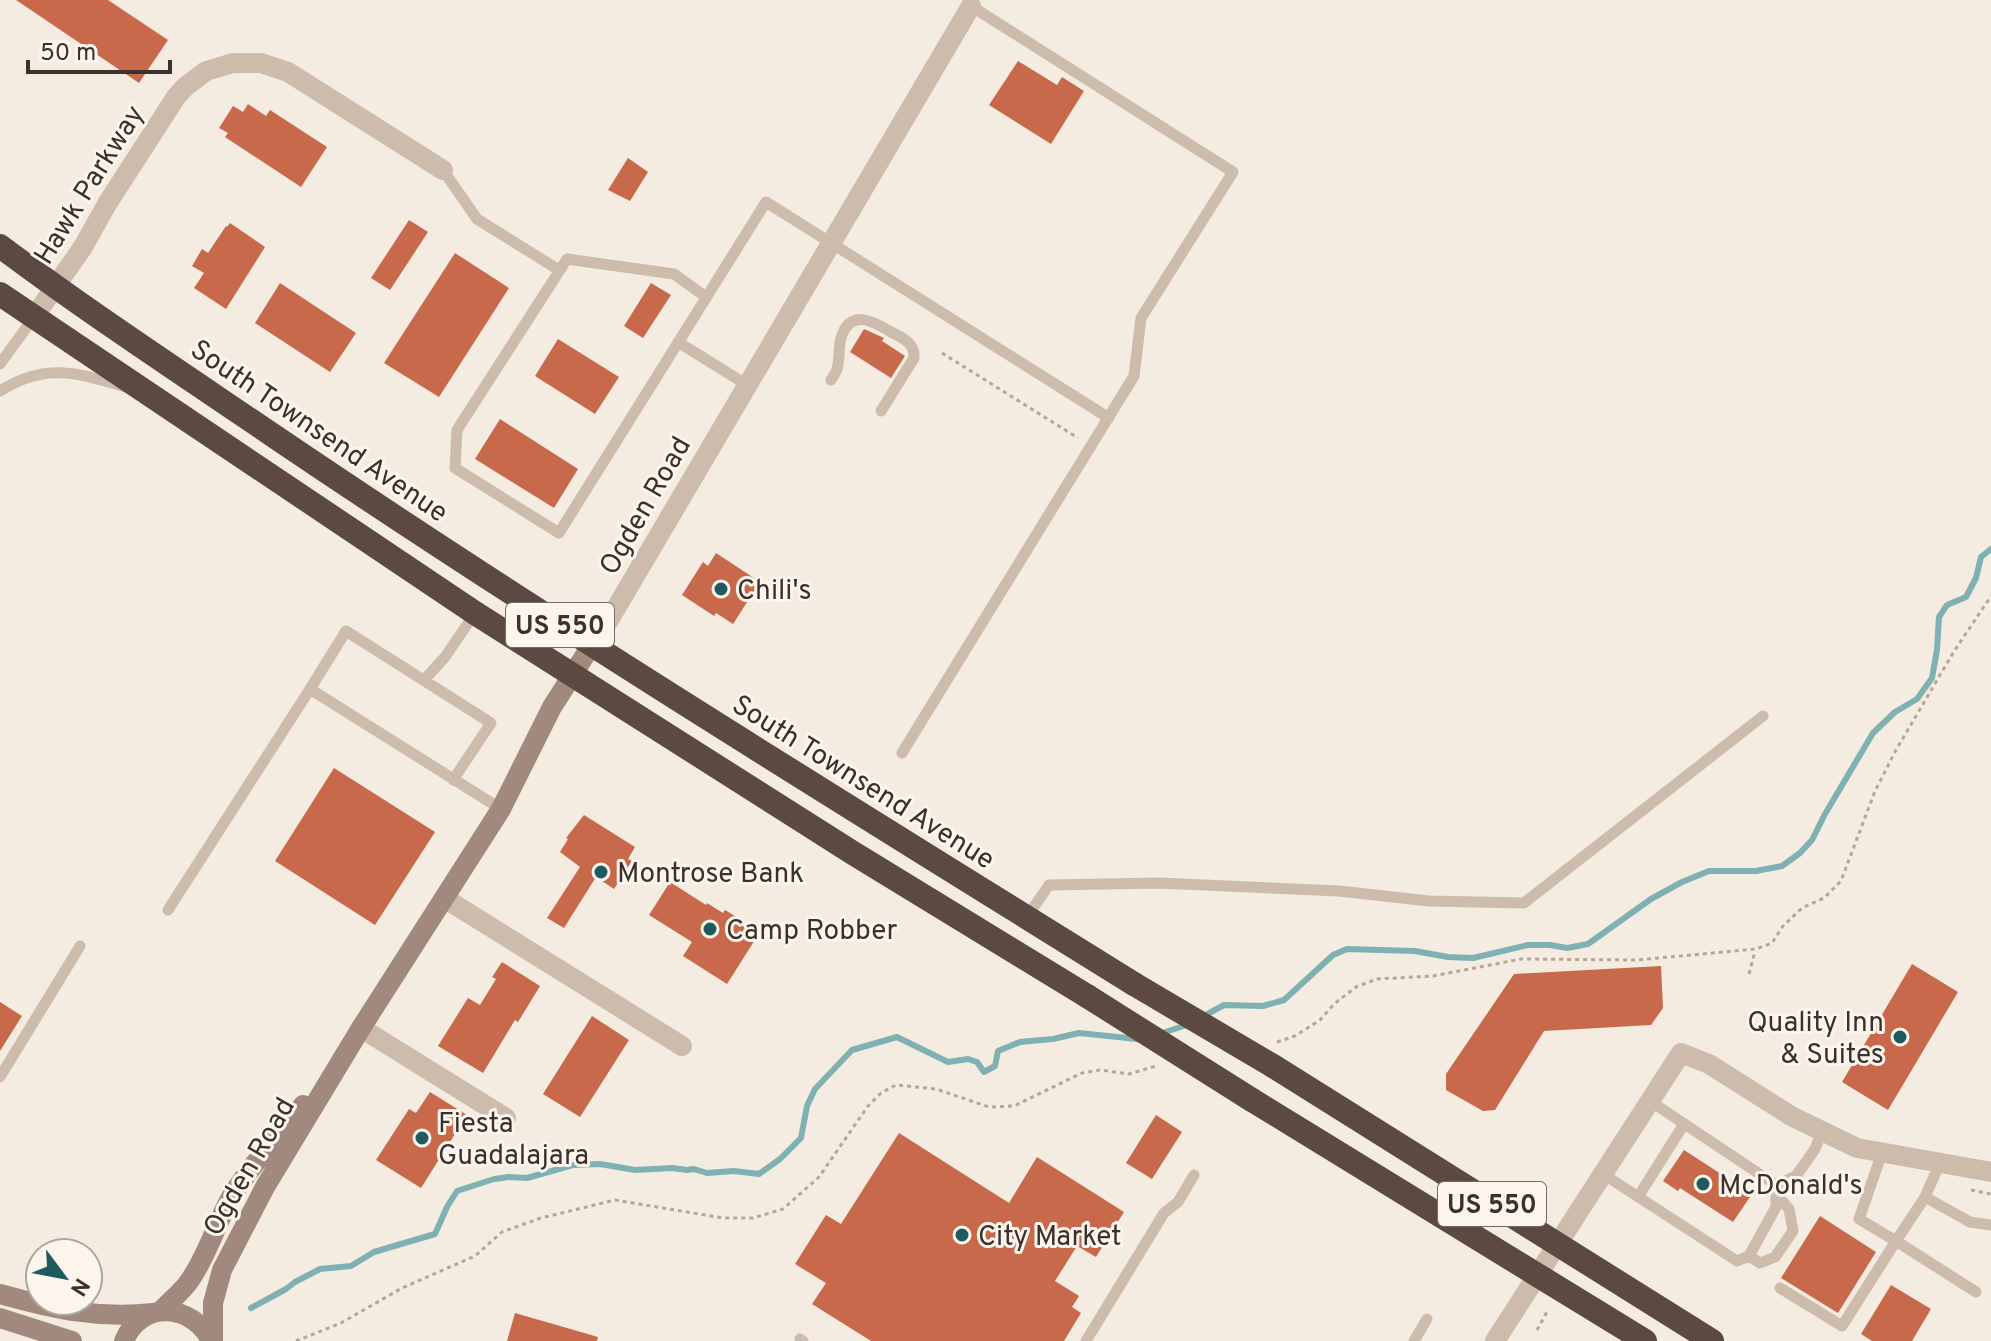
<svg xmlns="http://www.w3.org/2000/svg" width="1991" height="1341" viewBox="0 0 1991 1341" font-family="Overpass,sans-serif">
	<rect width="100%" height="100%" fill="#f4ebe1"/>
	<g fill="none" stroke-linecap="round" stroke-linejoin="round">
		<!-- stream -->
		<path stroke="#7fb0b2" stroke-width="6" d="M 1204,1016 L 1224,1005 L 1263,1006 L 1284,1000 L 1333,955 L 1347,949 L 1415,951 L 1448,957 L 1473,958 L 1528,945 L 1550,945 L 1567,948 L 1588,944 L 1651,899 L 1682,882 L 1709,871 L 1756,871 L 1782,866 L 1800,853 L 1812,840 L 1825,814 L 1873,733 L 1895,712 L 1917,699 L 1932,678 L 1937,650 L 1939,617 L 1947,605 L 1966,597 L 1976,578 L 1981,557 L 1991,549
			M 1159,1034 L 1187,1025
			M 251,1308 L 286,1289 L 295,1282 L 320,1269 L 351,1266 L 374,1252 L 435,1234 L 447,1207 L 457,1191 L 494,1179 L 509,1177 L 527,1178 L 573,1165 L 600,1164 L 635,1170 L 672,1168 L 687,1170 L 694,1169 L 707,1173 L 734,1171 L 759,1174 L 780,1159 L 801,1138 L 807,1106 L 815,1089 L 852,1050 L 897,1037 L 948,1062 L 968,1059 L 977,1062 L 984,1072 L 995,1066 L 998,1051 L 1020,1042 L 1053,1039 L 1079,1033 L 1137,1039"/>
	</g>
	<!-- building -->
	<path fill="#c8694b" d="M 16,0 L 108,0 L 168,40 L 139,83 Z
		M 1018,61 L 1057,85 L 1062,77 L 1084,91 L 1051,144 L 989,105 Z
		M 248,104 L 266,116 L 270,110 L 327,147 L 301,187 L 225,137 L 228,133 L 219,128 L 233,106 L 243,112 Z
		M 628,158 L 648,172 L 630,201 L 608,190 Z
		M 409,220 L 428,232 L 390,290 L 371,278 Z
		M 230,223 L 265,247 L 226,309 L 194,288 L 204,273 L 192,266 L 202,249 L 208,253 L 226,226 L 227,227 Z
		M 455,253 L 509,288 L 439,397 L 384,363 Z
		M 280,283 L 356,333 L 330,372 L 255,323 Z
		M 651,283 L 671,295 L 643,338 L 624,326 Z
		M 864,329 L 884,338 L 882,341 L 905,356 L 891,378 L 850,352 Z
		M 558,339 L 619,377 L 595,414 L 535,376 Z
		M 500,419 L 578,469 L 554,508 L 475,459 Z
		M 716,553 L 760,582 L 733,624 L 716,613 L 714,616 L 682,595 L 703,562 L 708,566 Z
		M 334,768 L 435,832 L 375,925 L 275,861 Z
		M 584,815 L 635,847 L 628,859 L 632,861 L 614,889 L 596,877 L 564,928 L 547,918 L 580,867 L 560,852 L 568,839 L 566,838 Z
		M 670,882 L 706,905 L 707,903 L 723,913 L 725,910 L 740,919 L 738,923 L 758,935 L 727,984 L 683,956 L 692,942 L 649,915 Z
		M 502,962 L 540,986 L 518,1022 L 515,1020 L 483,1073 L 438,1046 L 468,998 L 480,1005 L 496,979 L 492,977 Z
		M 1912,964 L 1958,992 L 1888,1110 L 1842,1082 Z
		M 1661,966 L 1663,1008 L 1651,1025 L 1544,1031 L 1495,1110 L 1483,1111 L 1446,1090 L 1446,1074 L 1514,974 Z
		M 0,1002 L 22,1016 L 0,1051 Z
		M 592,1016 L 629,1040 L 580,1117 L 543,1094 Z
		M 430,1092 L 467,1115 L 421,1188 L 376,1160 L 409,1109 L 416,1113 Z
		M 1156,1115 L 1182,1132 L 1152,1179 L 1126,1163 Z
		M 899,1133 L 1009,1203 L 1037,1157 L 1124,1212 L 1096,1257 L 1077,1246 L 1055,1281 L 1079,1296 L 1072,1307 L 1081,1313 L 1064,1341 L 871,1341 L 812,1304 L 826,1283 L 795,1264 L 826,1215 L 841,1224 Z
		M 1684,1150 L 1752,1194 L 1733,1222 L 1680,1188 L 1678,1191 L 1663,1181 Z
		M 1820,1216 L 1876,1252 L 1838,1313 L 1781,1278 Z
		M 1891,1285 L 1931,1309 L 1912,1341 L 1872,1341 L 1861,1334 Z
		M 515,1313 L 598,1337 L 597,1341 L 507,1341 Z"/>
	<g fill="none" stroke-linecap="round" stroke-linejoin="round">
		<!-- path -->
		<path stroke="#b9a596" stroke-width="3" stroke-dasharray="4 4" stroke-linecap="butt" d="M 942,353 L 1078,438
			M 1749,974 L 1755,951
			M 1277,1042 L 1295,1036 L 1320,1020 L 1334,1004 L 1356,987 L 1377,979 L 1433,976 L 1521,959 L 1637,960 L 1756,949 L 1772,943 L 1783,926 L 1802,908 L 1824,898 L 1841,881 L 1875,791 L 1896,750 L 1953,653 L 1991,596
			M 1971,1190 L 1991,1194
			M 1537,1330 L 1548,1310
			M 296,1341 L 341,1323 L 402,1288 L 475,1256 L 502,1232 L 541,1218 L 615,1200 L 723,1218 L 753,1218 L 783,1209 L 819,1177 L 868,1106 L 881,1093 L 896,1085 L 936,1089 L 989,1107 L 1014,1106 L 1082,1073 L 1100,1070 L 1129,1074 L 1156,1066"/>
		<!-- lane -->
		<path stroke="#cdbbac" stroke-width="11" d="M 443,170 L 477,219 L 559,270
			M 706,297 L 674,274 L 567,259 L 457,430 L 455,468 L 559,533 L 766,202 L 1109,418
			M 678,342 L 747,385
			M 0,364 L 34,317
			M 831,380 C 833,376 836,373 837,369 C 840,360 838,348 841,338 C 850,308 873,321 891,332 C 903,338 915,343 914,358 L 881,411
			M 0,391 C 46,362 78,373 126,387
			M 424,680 L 445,657 L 475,613
			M 902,753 L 1134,376 L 1141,318 L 1233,172 L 971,6 L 972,4
			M 453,780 L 491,723 L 346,631 L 310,689 L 501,809
			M 168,910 L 310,689
			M 1027,917 L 1049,885 L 1159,883 L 1339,891 L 1429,901 L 1524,903 L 1763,716
			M 0,1077 L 80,946
			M 1940,1163 L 1925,1197 L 1970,1222 L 1991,1225
			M 1603,1174 L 1737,1261 L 1749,1256 L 1776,1207 L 1776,1185 L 1650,1101
			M 1776,1185 L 1796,1176 L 1815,1149 L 1822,1131
			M 1638,1197 L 1684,1124
			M 1925,1197 L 1896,1241 L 1976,1292
			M 1749,1256 L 1760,1263 L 1775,1257 L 1793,1231 L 1789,1209 L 1776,1194
			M 1780,1288 L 1842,1326 L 1896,1241 L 1859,1219 L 1882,1153
			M 800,1339 L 803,1341
			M 1086,1341 L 1164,1213 L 1178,1202 L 1194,1175
			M 1414,1341 L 1427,1319"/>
		<!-- street -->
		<path stroke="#cdbbac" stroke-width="20" d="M 34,317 L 83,247 L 107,204 L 176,97 L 185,87 L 206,71 L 233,63 L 261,63 L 288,72 L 443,170
			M 591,646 L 609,620 L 971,6
			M 444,898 L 682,1046
			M 361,1028 L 506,1118
			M 1495,1341 L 1681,1053 L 1709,1064 L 1791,1116 L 1857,1148 L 1991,1172"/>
		<!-- secondary -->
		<path stroke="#a18a7d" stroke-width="20" d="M 0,1294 C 54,1309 97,1319 153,1313
			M 161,1311 C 170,1301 183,1291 190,1280 C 208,1254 216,1224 231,1197 C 252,1163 279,1136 303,1105
			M 0,1318 L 72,1341
			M 124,1341 C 141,1300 192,1303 211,1341
			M 213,1341 L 213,1303 L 222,1270 L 265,1187 L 361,1028 L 501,809 L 552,707 L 591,646"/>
		<!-- highway -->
		<path stroke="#5c4a42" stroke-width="24" d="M 0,246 C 87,311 178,371 268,432 C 551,624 843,803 1134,984
			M 0,294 L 475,613 L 853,853 L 1087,996
			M 1273,1066 L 1712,1341
			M 1252,1100 L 1645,1341"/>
		<!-- highway-bridge -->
		<path stroke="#5c4a42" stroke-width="24" d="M 1134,984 L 1273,1066
			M 1087,996 L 1252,1100"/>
	</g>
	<!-- markers -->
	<g fill="#1f5a5e" stroke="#fbf5ee" stroke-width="3">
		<circle cx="721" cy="589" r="8"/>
		<circle cx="601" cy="872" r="8"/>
		<circle cx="710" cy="929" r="8"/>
		<circle cx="1900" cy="1037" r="8"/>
		<circle cx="422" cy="1138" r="8"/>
		<circle cx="1703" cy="1184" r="8"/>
		<circle cx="962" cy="1235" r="8"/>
	</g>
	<g text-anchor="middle" stroke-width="6" stroke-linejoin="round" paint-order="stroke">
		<!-- shield labels -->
		<g fill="#fbf5ee" stroke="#756b66" stroke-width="2">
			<rect x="506" y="603" width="108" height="44" rx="6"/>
			<rect x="1438" y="1182" width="108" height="44" rx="6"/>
		</g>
		<g font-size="26" font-weight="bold" fill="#3b302b">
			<text x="560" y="634">US 550</text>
			<text x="1492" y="1213">US 550</text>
		</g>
		<!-- street labels -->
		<g font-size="28" fill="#3b302b" stroke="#fbf5ee">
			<text transform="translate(88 184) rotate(-58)" y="10">Hawk Parkway</text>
			<text transform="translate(320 430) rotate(34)" y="10">South Townsend Avenue</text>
			<text transform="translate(644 505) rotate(-60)" y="10">Ogden Road</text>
			<text transform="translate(864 781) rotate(32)" y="10">South Townsend Avenue</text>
			<text transform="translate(248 1166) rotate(-60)" y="10">Ogden Road</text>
		</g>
		<!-- poi labels -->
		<g font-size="28" fill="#3b302b" stroke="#fbf5ee" text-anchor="start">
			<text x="737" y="599">Chili's</text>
			<text x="617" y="882">Montrose Bank</text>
			<text x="726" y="939">Camp Robber</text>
			<text x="1884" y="1031" text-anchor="end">Quality Inn<tspan x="1884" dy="32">&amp; Suites</tspan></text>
			<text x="438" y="1132">Fiesta<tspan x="438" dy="32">Guadalajara</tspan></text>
			<text x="1719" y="1194">McDonald's</text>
			<text x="978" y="1245">City Market</text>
		</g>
	</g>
	<!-- north arrow -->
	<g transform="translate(64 1277) rotate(122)"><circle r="38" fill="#fbf5ee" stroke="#aea6a0" stroke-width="2"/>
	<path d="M0-6L14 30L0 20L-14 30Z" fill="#1f5a5e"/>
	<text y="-12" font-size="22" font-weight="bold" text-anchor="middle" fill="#3b302b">N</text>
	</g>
	<!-- scale -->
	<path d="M28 60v12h142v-12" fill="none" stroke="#3b302b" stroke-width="4"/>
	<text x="40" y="60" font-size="24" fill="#3b302b" stroke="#fbf5ee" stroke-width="6" paint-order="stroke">50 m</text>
</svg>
